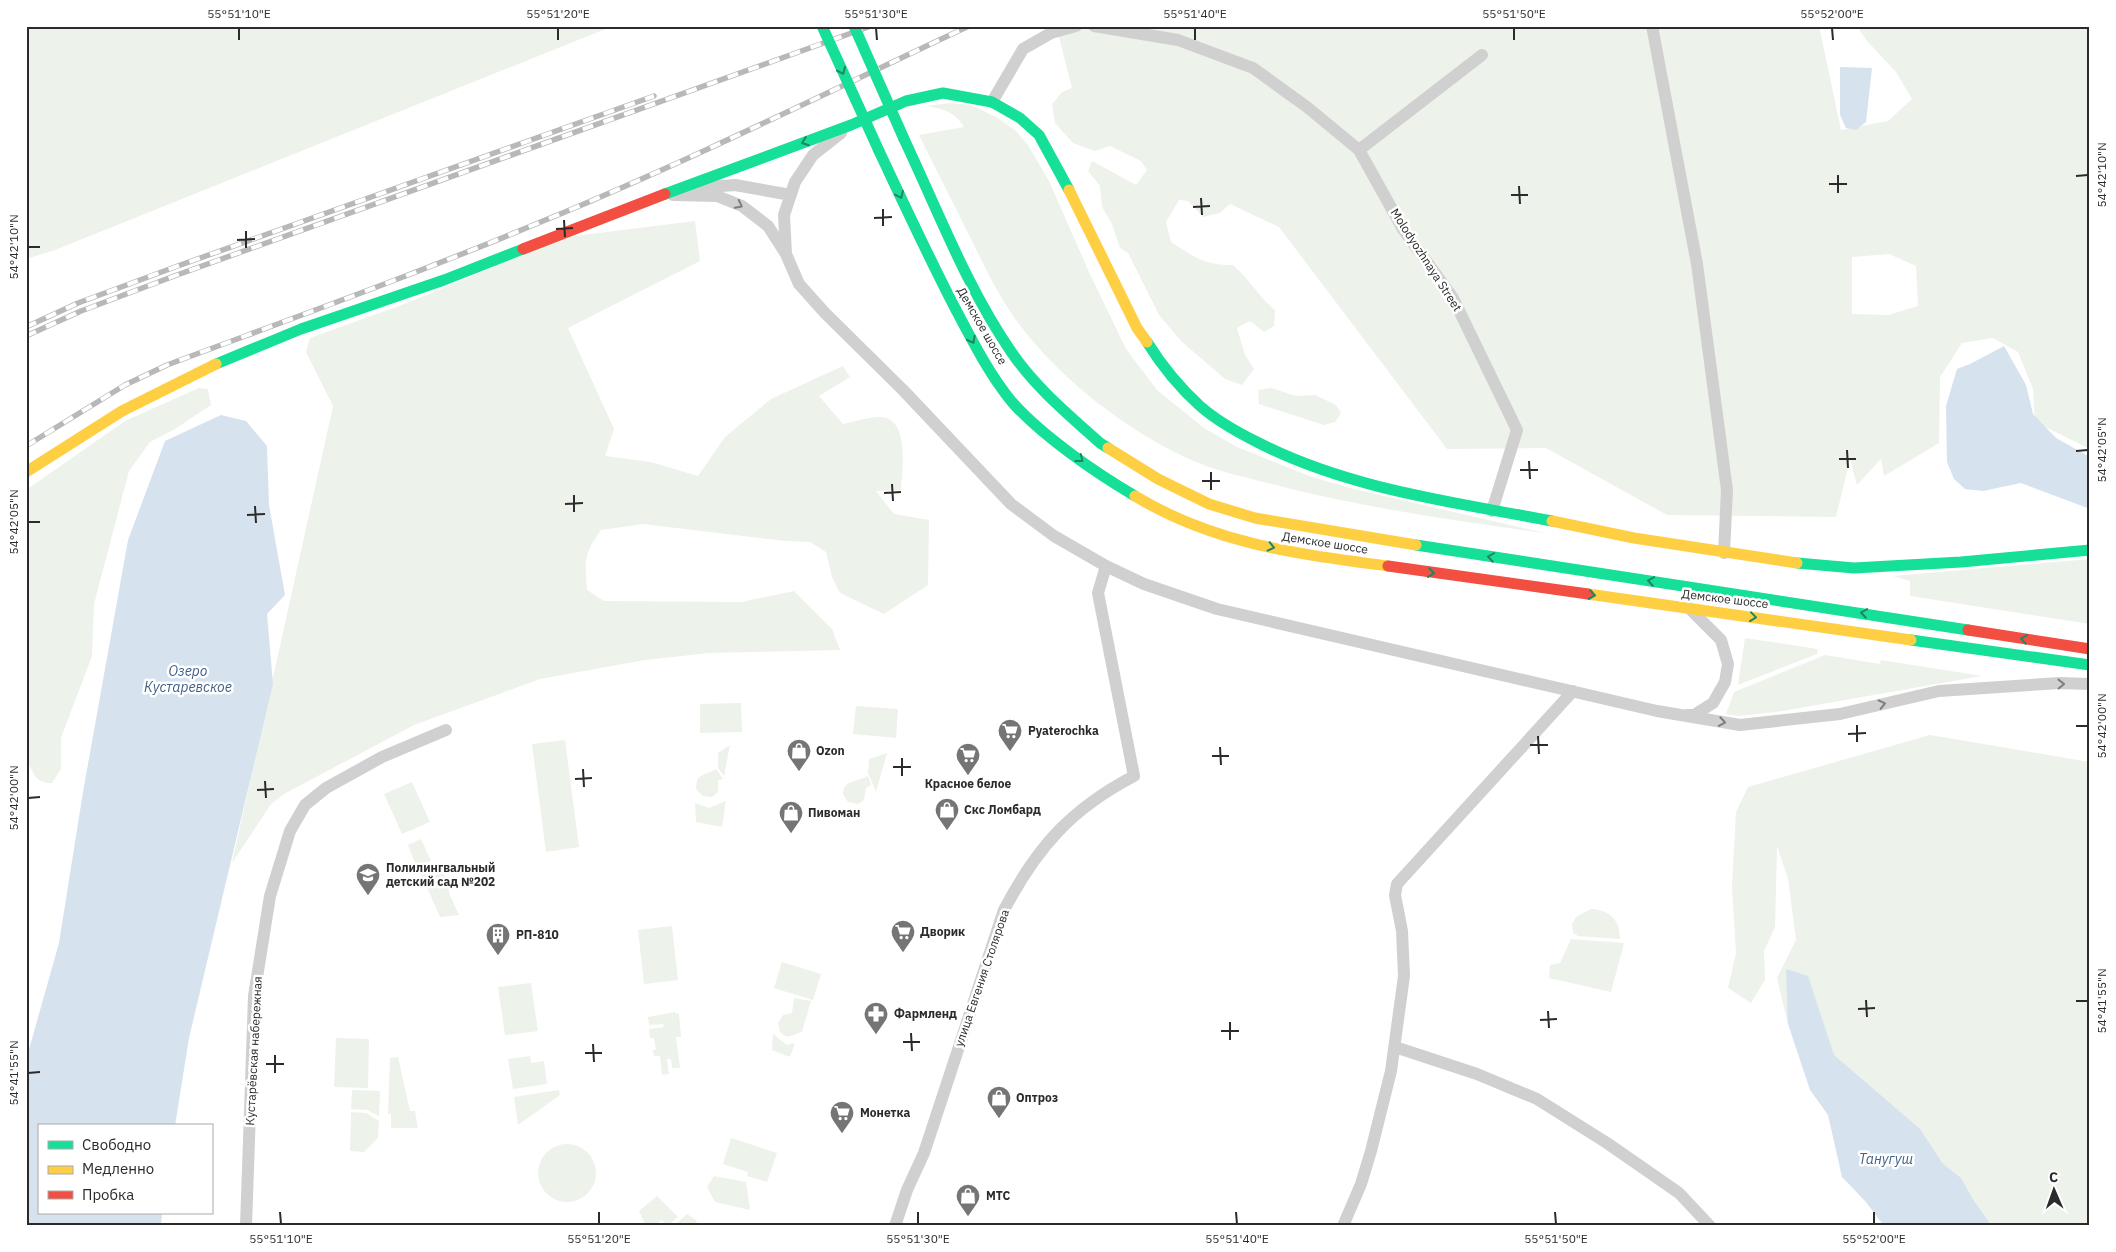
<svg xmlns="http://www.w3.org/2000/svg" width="2116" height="1252" viewBox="0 0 2116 1252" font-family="'IBM Plex Sans',sans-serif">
	<rect width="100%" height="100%" fill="#fff"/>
	<!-- green -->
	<path fill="#edf2ea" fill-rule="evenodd" d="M 26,26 L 613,26 L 55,250 L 26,259 Z
		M 1056,26 L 1819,26 L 1841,130 L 1888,121 L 1912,99 L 1896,72 L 1867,41 L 1857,26 L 2090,26 L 2090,449 L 2035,422 L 2033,389 L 2018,352 L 1993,338 L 1962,343 L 1940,377 L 1939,443 L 1884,476 L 1881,459 L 1857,485 L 1850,459 L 1836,517 L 1667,515 L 1546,448 L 1447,449 L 1279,227 L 1230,204 L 1220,213 L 1203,217 L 1188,201 L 1179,200 L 1166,222 L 1171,242 C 1193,256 1205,266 1233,265 C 1249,279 1259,297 1275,310 L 1274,326 L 1264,332 L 1250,321 L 1237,328 L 1245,355 L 1254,369 L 1242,385 L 1225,379 L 1181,341 L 1159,315 L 1128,253 L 1120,248 L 1112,224 L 1102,207 L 1100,186 L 1088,171 L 1092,161 L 1136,185 L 1147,170 L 1141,161 L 1110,146 L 1095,151 L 1073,143 L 1055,123 L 1052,104 L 1062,92 L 1072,88 ZM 1889,254 L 1916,266 L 1918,306 L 1888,315 L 1852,314 L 1852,257 Z
		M 950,103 L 971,105 L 996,117 L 1016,131 L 1028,145 L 1049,181 L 1089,272 L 1126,349 L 1157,390 L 1204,428 L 1237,447 L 1312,477 L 1354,489 L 1549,534 C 1455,520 1360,508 1268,483 C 1241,476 1212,470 1187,458 C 1128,431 1066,383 1026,333 C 1003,305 987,272 971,239 C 954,204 936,170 919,135 L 964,127 C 955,112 944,109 927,106 Z
		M 695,221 L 700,261 L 568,328 L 614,429 L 605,456 L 651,462 L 698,476 L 725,437 L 771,399 L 843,366 L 850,377 L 819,396 L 843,424 C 853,422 872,416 882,417 C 910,420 902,471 901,490 L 876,491 L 894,514 L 929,520 L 928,585 L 884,614 L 840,593 L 832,577 L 826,552 L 810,542 L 786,541 L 643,524 L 601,530 C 583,555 585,561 587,590 L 604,601 L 741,602 L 794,591 L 832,629 L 840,650 L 709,653 L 645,660 L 540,679 L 414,725 L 284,794 L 271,804 L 232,863 L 333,406 L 306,352 L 310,338 L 407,303 L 566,237 Z
		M 199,388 L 208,389 L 211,405 L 175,429 L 150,442 L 129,471 L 94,604 L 92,656 L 61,738 L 61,769 L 52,783 C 35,784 33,771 26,759 L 26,490 L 125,421 Z
		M 1271,388 L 1296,396 L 1315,395 L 1336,405 L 1341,413 L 1335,422 L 1324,425 L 1259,404 L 1258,390 Z
		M 2090,559 L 2090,624 L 1910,596 L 1910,581 L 1893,576 Z
		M 1745,638 L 1818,649 L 1817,654 L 1738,685 Z
		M 1825,655 L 1880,664 L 1881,660 L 1982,676 L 1776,712 L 1738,716 L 1726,714 L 1734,692 Z
		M 741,703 L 742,732 L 700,733 L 700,704 Z
		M 856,706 L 898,709 L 896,738 L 853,734 Z
		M 1930,735 L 2090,762 L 2090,1226 L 1944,1226 L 1788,1024 L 1777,978 L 1796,940 L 1788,879 L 1777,846 L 1775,927 L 1764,951 L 1765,980 L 1751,1003 L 1728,988 L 1736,953 L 1732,886 L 1736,812 L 1748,787 Z
		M 565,740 L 579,847 L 546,852 L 532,744 Z
		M 730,745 L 724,776 L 718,768 L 718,753 Z
		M 887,753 L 876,792 L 868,773 L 869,759 Z
		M 716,769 L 723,779 L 718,780 L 718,792 L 712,797 L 703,796 L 696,789 L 697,780 C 702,773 710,774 716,769 Z
		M 868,776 L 871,785 L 866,788 L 864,800 L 858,804 L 848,802 L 843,794 C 844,779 858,782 868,776 Z
		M 412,782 L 430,822 L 402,834 L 384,794 Z
		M 726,801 L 722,827 L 696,822 L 695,803 L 709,808 Z
		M 421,839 L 431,861 L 416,865 L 408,845 Z
		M 441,862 L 443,873 L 449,881 L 449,893 L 459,915 L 440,917 L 421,874 L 430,871 L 432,864 Z
		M 1591,909 C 1610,910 1620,920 1620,939 L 1578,936 L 1573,933 L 1572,924 L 1576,917 Z
		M 672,926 L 678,980 L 644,984 L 638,930 Z
		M 1571,939 L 1624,943 L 1611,992 L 1549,978 L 1550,965 L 1560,963 Z
		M 782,962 L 821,974 L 813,1000 L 774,988 Z
		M 531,983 L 538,1031 L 505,1035 L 498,987 Z
		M 794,998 L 811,1001 L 802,1032 C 793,1034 789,1041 780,1032 L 778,1023 L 783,1015 L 792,1013 Z
		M 675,1012 L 676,1014 L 679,1013 L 681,1037 L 676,1037 L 680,1068 L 672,1068 L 671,1059 L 667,1059 L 669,1074 L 662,1075 L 660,1056 L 654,1056 L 653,1050 L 656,1050 L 654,1038 L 650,1038 L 649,1029 L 664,1027 L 663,1024 L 649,1025 L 648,1017 Z
		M 773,1034 L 787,1045 L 795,1043 L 790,1057 L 772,1050 Z
		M 336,1038 L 369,1039 L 368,1088 L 334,1087 Z
		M 530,1056 L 531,1063 L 544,1061 L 547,1084 L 513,1089 L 508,1059 Z
		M 398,1057 L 410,1111 L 415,1111 L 418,1128 L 391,1128 L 391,1114 L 388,1114 L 390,1058 Z
		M 352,1090 L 380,1091 L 379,1116 L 367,1110 L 351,1109 Z
		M 559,1090 L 560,1095 L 518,1125 L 514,1097 Z
		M 351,1112 L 366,1113 L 379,1121 L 378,1138 L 364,1152 L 350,1151 Z
		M 731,1138 L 777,1153 L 767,1182 L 747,1176 L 748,1172 L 723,1164 Z
		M538 1173a29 29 0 1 1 58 0a29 29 0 1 1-58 0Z
		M 714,1176 L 746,1182 L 750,1210 L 715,1202 L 707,1187 Z
		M 657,1196 L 678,1217 L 667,1226 L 662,1220 L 654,1226 L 646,1226 L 639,1211 Z
		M 687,1214 L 697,1221 L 695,1226 L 674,1226 Z"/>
	<!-- water -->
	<path fill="#d7e2ef" d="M 1840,67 L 1872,68 L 1866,122 L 1856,130 L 1846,128 L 1840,115 Z
		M 2004,346 L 2026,385 L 2033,414 L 2056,438 L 2090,457 L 2090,509 L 2021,483 L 1983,491 L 1965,489 L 1954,479 L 1947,462 L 1946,406 L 1957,369 L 1970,364 Z
		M 221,415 L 246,421 L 267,446 L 269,505 L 285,595 L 267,614 L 273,684 L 189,1038 L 175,1126 L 39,1126 L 39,1213 L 162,1213 L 161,1226 L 26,1226 L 26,1060 L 59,943 L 83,792 L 128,540 L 165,441 Z
		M 1786,969 L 1808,976 L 1834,1055 L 1920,1129 L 1943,1164 L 1961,1178 L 1974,1201 L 1992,1226 L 1884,1226 L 1866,1202 L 1842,1177 L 1828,1115 L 1810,1090 L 1788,1024 Z"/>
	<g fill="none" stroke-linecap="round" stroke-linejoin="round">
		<!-- street -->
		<path stroke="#d0d0d0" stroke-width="12" d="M 1094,26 L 1178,40 L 1253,68 L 1307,107 L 1359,150 L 1403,229 L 1453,298 L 1517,430 L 1492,511
			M 1652,26 L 1697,264 L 1727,490 L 1724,553
			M 992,102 L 1023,49 L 1051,33 L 1076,26
			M 1359,150 L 1482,55
			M 694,188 L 735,185 L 791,195
			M 673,195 L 717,196 L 742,206 L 768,226 L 786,254 L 799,284 L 825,313 L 903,390 L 1011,504 L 1054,536 L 1106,566 L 1144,584 L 1217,609 L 1269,621 L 1657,711 L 1740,725 L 1840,714 L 1939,691 L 2060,683 L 2090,684
			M 786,254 L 784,215 L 795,182 L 813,155 L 841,133
			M 1687,715 L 1694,715 L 1713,703 L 1725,682 L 1728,664 L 1721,640 L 1689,608
			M 1395,1047 L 1477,1074 L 1537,1099 L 1607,1143 L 1679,1193 L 1710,1226
			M 246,1226 L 254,996 L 270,896 L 290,831 L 305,805 L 326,788 L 382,757 L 446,730
			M 895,1226 L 907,1190 L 924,1153 L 1004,910 C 1037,847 1071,809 1134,776 L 1098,593 L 1106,566
			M 1343,1226 L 1361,1184 L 1371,1151 L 1391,1071 L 1404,976 L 1402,931 L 1395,895 L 1397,884 L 1573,691"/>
		<!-- fast -->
		<path stroke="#16e098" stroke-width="11" d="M 904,139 C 938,211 967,288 1012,353 C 1036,388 1069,415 1100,443 L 1108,448
			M 879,151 C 904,204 928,256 955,308 C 972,340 989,374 1012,402 C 1042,436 1096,473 1135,496
			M 665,194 L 851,125 L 906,101 L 943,93 L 992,102 L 1020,118 L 1039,135 L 1069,190
			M 1147,342 C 1162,366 1179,387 1200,406 C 1217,421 1237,432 1257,442 C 1348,489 1453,502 1552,521
			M 216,364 L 301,329 L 444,280 L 523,249
			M 1416,545 L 1968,630
			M 1797,563 L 1854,568 L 1961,562 L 2090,550
			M 1911,640 L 2090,665"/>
		<!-- slow -->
		<path stroke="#ffcf43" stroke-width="11" d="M 1069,190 L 1137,328 L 1147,342
			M 1108,448 L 1158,479 L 1209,504 L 1255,518 L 1416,545
			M 26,472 L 122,411 L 216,364
			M 1135,496 C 1214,544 1298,554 1388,566
			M 1552,521 L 1634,538 L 1797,563
			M 1588,594 L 1911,640"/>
		<!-- jam -->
		<path stroke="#f24e42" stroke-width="11" d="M 523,249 L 665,194
			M 1388,566 L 1588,594
			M 1968,630 L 2090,649"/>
		<defs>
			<path id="rail" d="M 26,327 L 78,303 L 175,267 L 654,96
				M 26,336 L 81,311 L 177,275 L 871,26
				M 26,446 L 125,385 L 167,365 C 293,318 419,273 543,221 C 687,162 828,92 969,26"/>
		</defs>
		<!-- rail casing -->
		<use href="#rail" stroke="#b8b8b8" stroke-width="5.5"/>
		<!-- rail -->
		<use href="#rail" stroke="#fff" stroke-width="4" stroke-dasharray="11" stroke-linecap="butt"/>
		<!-- fast-bridge -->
		<path stroke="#16e098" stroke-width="11" d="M 822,26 L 879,151
			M 854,26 L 904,139"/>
	</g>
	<!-- one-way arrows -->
	<defs><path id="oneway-chevron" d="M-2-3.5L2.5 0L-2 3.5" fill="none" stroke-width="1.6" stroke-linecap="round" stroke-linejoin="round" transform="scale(1.25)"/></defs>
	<g stroke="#208662">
		<use href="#oneway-chevron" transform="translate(842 71) rotate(65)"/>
		<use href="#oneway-chevron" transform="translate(805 142) rotate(160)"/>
		<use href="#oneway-chevron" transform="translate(900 195) rotate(65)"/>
		<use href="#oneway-chevron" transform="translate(972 340) rotate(62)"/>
		<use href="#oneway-chevron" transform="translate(1080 459) rotate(38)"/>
		<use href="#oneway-chevron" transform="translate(1271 547) rotate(13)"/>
		<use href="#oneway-chevron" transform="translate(1491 557) rotate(-171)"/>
		<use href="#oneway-chevron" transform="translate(1431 573) rotate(8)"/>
		<use href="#oneway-chevron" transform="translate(1651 581) rotate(-171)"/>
		<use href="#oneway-chevron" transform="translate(1592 595) rotate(8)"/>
		<use href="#oneway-chevron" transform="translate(1864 613) rotate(-171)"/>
		<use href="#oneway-chevron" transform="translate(1753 617) rotate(7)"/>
		<use href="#oneway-chevron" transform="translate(2024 639) rotate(-171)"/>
	</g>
	<g stroke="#7e7e7e">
		<use href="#oneway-chevron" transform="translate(739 205) rotate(27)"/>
		<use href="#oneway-chevron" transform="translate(2061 684) rotate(-1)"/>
		<use href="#oneway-chevron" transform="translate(1882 704) rotate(-13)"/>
		<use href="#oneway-chevron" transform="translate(1722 722) rotate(10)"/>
	</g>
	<!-- ticks -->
	<path fill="none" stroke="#2b2b2b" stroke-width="2" d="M 239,28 L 239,40M 558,28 L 558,40M 876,28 L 877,40M 1195,28 L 1195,40M 1514,28 L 1514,40M 1832,28 L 1833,40M 1838,175 L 1838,193M 2076,176 L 2088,175M 1829,184 L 1847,184M 1519,186 L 1520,204M 1511,195 L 1528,195M 1201,198 L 1202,215M 1193,207 L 1210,206M 883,209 L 883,226M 874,218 L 892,217M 564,220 L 565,237M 556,229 L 573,228M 246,231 L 246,248M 237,240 L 255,239M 28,247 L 40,247M 1847,450 L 1848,468M 2076,451 L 2088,450M 1839,459 L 1856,459M 1529,461 L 1530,479M 1520,470 L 1538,470M 1211,472 L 1211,490M 1202,481 L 1220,481M 892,484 L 893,501M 884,493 L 901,492M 574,495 L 574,512M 565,504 L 583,503M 255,506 L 256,523M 247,515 L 265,514M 28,522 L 40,522M 1857,725 L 1857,742M 2076,726 L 2088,726M 1848,734 L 1866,733M 1538,736 L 1539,754M 1530,745 L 1548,745M 1220,747 L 1221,765M 1212,756 L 1229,756M 902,758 L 902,776M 893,767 L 911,767M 583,769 L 584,787M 575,779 L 592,778M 265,781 L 266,798M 257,790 L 274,789M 28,798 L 40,797M 1866,1000 L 1867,1017M 2076,1001 L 2088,1001M 1858,1009 L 1875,1008M 1548,1011 L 1549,1028M 1540,1020 L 1557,1019M 1230,1022 L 1230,1040M 1221,1031 L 1239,1031M 911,1033 L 912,1051M 903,1042 L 920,1042M 593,1044 L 594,1062M 585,1053 L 602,1053M 275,1055 L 275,1073M 266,1064 L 284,1064M 28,1073 L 40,1072M 280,1212 L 281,1224M 599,1212 L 599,1224M 918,1212 L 918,1224M 1236,1212 L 1237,1224M 1555,1212 L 1556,1224M 1874,1212 L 1874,1224"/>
	<!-- icons -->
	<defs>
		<symbol id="supermarket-pin" viewBox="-11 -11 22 30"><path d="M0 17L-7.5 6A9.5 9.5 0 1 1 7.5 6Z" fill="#757575" stroke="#fff"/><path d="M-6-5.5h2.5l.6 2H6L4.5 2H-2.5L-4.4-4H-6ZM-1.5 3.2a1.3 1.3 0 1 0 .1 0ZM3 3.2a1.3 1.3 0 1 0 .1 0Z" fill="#fff"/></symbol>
		<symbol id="shop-pin" viewBox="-11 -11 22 30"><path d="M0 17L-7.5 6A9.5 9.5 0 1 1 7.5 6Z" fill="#757575" stroke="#fff"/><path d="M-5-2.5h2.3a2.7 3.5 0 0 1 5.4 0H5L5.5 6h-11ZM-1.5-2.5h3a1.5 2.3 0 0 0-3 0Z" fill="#fff"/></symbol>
		<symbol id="school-pin" viewBox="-11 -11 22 30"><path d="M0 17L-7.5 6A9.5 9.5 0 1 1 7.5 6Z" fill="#757575" stroke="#fff"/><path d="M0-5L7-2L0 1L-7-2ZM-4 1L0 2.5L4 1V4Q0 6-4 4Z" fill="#fff"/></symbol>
		<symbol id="building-pin" viewBox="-11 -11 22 30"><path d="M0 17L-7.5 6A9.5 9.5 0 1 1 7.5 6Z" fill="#757575" stroke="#fff"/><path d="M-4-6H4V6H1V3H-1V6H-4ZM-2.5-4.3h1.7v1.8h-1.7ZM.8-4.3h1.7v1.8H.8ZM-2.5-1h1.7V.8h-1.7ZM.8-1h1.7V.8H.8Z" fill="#fff"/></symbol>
		<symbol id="pharmacy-pin" viewBox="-11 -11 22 30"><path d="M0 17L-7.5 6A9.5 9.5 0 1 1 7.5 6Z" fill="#757575" stroke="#fff"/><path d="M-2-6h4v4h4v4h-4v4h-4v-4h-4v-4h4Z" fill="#fff"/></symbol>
	</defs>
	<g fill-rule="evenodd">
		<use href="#supermarket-pin" x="996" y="717" width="28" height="38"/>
		<use href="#shop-pin" x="785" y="737" width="28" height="38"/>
		<use href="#supermarket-pin" x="954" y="741" width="28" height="38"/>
		<use href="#shop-pin" x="933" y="796" width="28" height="38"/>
		<use href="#shop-pin" x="777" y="799" width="28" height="38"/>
		<use href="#school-pin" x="354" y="861" width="28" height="38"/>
		<use href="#supermarket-pin" x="889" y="918" width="28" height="38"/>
		<use href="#building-pin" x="484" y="921" width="28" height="38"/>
		<use href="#pharmacy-pin" x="862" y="1000" width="28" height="38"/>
		<use href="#shop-pin" x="985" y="1084" width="28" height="38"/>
		<use href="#supermarket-pin" x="828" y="1099" width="28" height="38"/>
		<use href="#shop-pin" x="954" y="1182" width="28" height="38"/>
	</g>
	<g text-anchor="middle" stroke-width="5" stroke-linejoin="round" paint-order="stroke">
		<!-- street labels -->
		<g font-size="12" fill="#2b2b2b" stroke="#fff">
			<text transform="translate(1426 260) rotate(57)" y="4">Molodyozhnaya Street</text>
			<text transform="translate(982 326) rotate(60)" y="4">Демское шоссе</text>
			<text transform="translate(1325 543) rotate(9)" y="4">Демское шоссе</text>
			<text transform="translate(1725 599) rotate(7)" y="4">Демское шоссе</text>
			<text transform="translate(982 978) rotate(-71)" y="4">улица Евгения Столярова</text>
			<text transform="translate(254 1051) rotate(-87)" y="4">Кустарёвская набережная</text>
		</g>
		<!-- poi labels -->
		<g font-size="12" font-weight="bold" fill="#2b2b2b" stroke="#fff" text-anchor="start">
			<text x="1028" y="735">Pyaterochka</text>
			<text x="816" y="755">Ozon</text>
			<text x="968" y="788" text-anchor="middle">Красное белое</text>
			<text x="964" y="814">Скс Ломбард</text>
			<text x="808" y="817">Пивоман</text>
			<text x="386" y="872">Полилингвальный<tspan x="386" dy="14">детский сад №202</tspan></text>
			<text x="920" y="936">Дворик</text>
			<text x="516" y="939">РП-810</text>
			<text x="894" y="1018">Фармленд</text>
			<text x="1016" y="1102">Оптроз</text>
			<text x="860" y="1117">Монетка</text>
			<text x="986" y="1200">МТС</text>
		</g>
		<!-- water labels -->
		<g font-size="14" font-style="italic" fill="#406087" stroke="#fff">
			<text x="188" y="676">Озеро<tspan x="188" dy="16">Кустаревское</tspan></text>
			<text x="1886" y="1164">Танугуш</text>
		</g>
	</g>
	<!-- border -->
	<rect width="2116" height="1252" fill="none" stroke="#ffffff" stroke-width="55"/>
	<!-- legend -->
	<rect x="38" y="1124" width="175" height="90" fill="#ffffff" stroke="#aaaaaa"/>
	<rect x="48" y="1141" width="25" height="8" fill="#16e098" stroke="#aaaaaa"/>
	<text x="82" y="1150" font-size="15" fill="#2b2b2b">Свободно</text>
	<rect x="48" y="1166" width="25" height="8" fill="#ffcf43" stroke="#aaaaaa"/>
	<text x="82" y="1174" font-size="15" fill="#2b2b2b">Медленно</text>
	<rect x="48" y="1191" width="25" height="8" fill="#f24e42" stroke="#aaaaaa"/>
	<text x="82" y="1200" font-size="15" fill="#2b2b2b">Пробка</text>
	<!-- north arrow -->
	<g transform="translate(2054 1190) rotate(358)" stroke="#ffffff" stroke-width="4" paint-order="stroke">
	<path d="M0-4L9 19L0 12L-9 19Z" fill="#2b2b2b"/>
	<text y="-8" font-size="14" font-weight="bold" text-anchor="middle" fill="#2b2b2b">С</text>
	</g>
	<rect x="28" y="28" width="2060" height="1196" fill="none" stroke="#2b2b2b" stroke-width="2"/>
	<g font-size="12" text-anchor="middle" fill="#2b2b2b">
		<text x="239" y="18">55°51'10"E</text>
		<text x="558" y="18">55°51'20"E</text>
		<text x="876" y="18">55°51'30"E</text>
		<text x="1195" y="18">55°51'40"E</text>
		<text x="1514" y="18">55°51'50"E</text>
		<text x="1832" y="18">55°52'00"E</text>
		<text transform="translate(2102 175) rotate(-90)" y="4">54°42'10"N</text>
		<text transform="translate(14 247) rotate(-90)" y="4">54°42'10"N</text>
		<text transform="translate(2102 450) rotate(-90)" y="4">54°42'05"N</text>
		<text transform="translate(14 522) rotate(-90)" y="4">54°42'05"N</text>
		<text transform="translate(2102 726) rotate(-90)" y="4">54°42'00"N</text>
		<text transform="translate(14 798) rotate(-90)" y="4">54°42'00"N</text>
		<text transform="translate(2102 1001) rotate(-90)" y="4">54°41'55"N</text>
		<text transform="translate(14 1073) rotate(-90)" y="4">54°41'55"N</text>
		<text x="281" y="1243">55°51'10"E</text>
		<text x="599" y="1243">55°51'20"E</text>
		<text x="918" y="1243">55°51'30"E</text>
		<text x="1237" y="1243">55°51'40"E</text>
		<text x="1556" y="1243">55°51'50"E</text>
		<text x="1874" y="1243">55°52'00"E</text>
	</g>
</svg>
